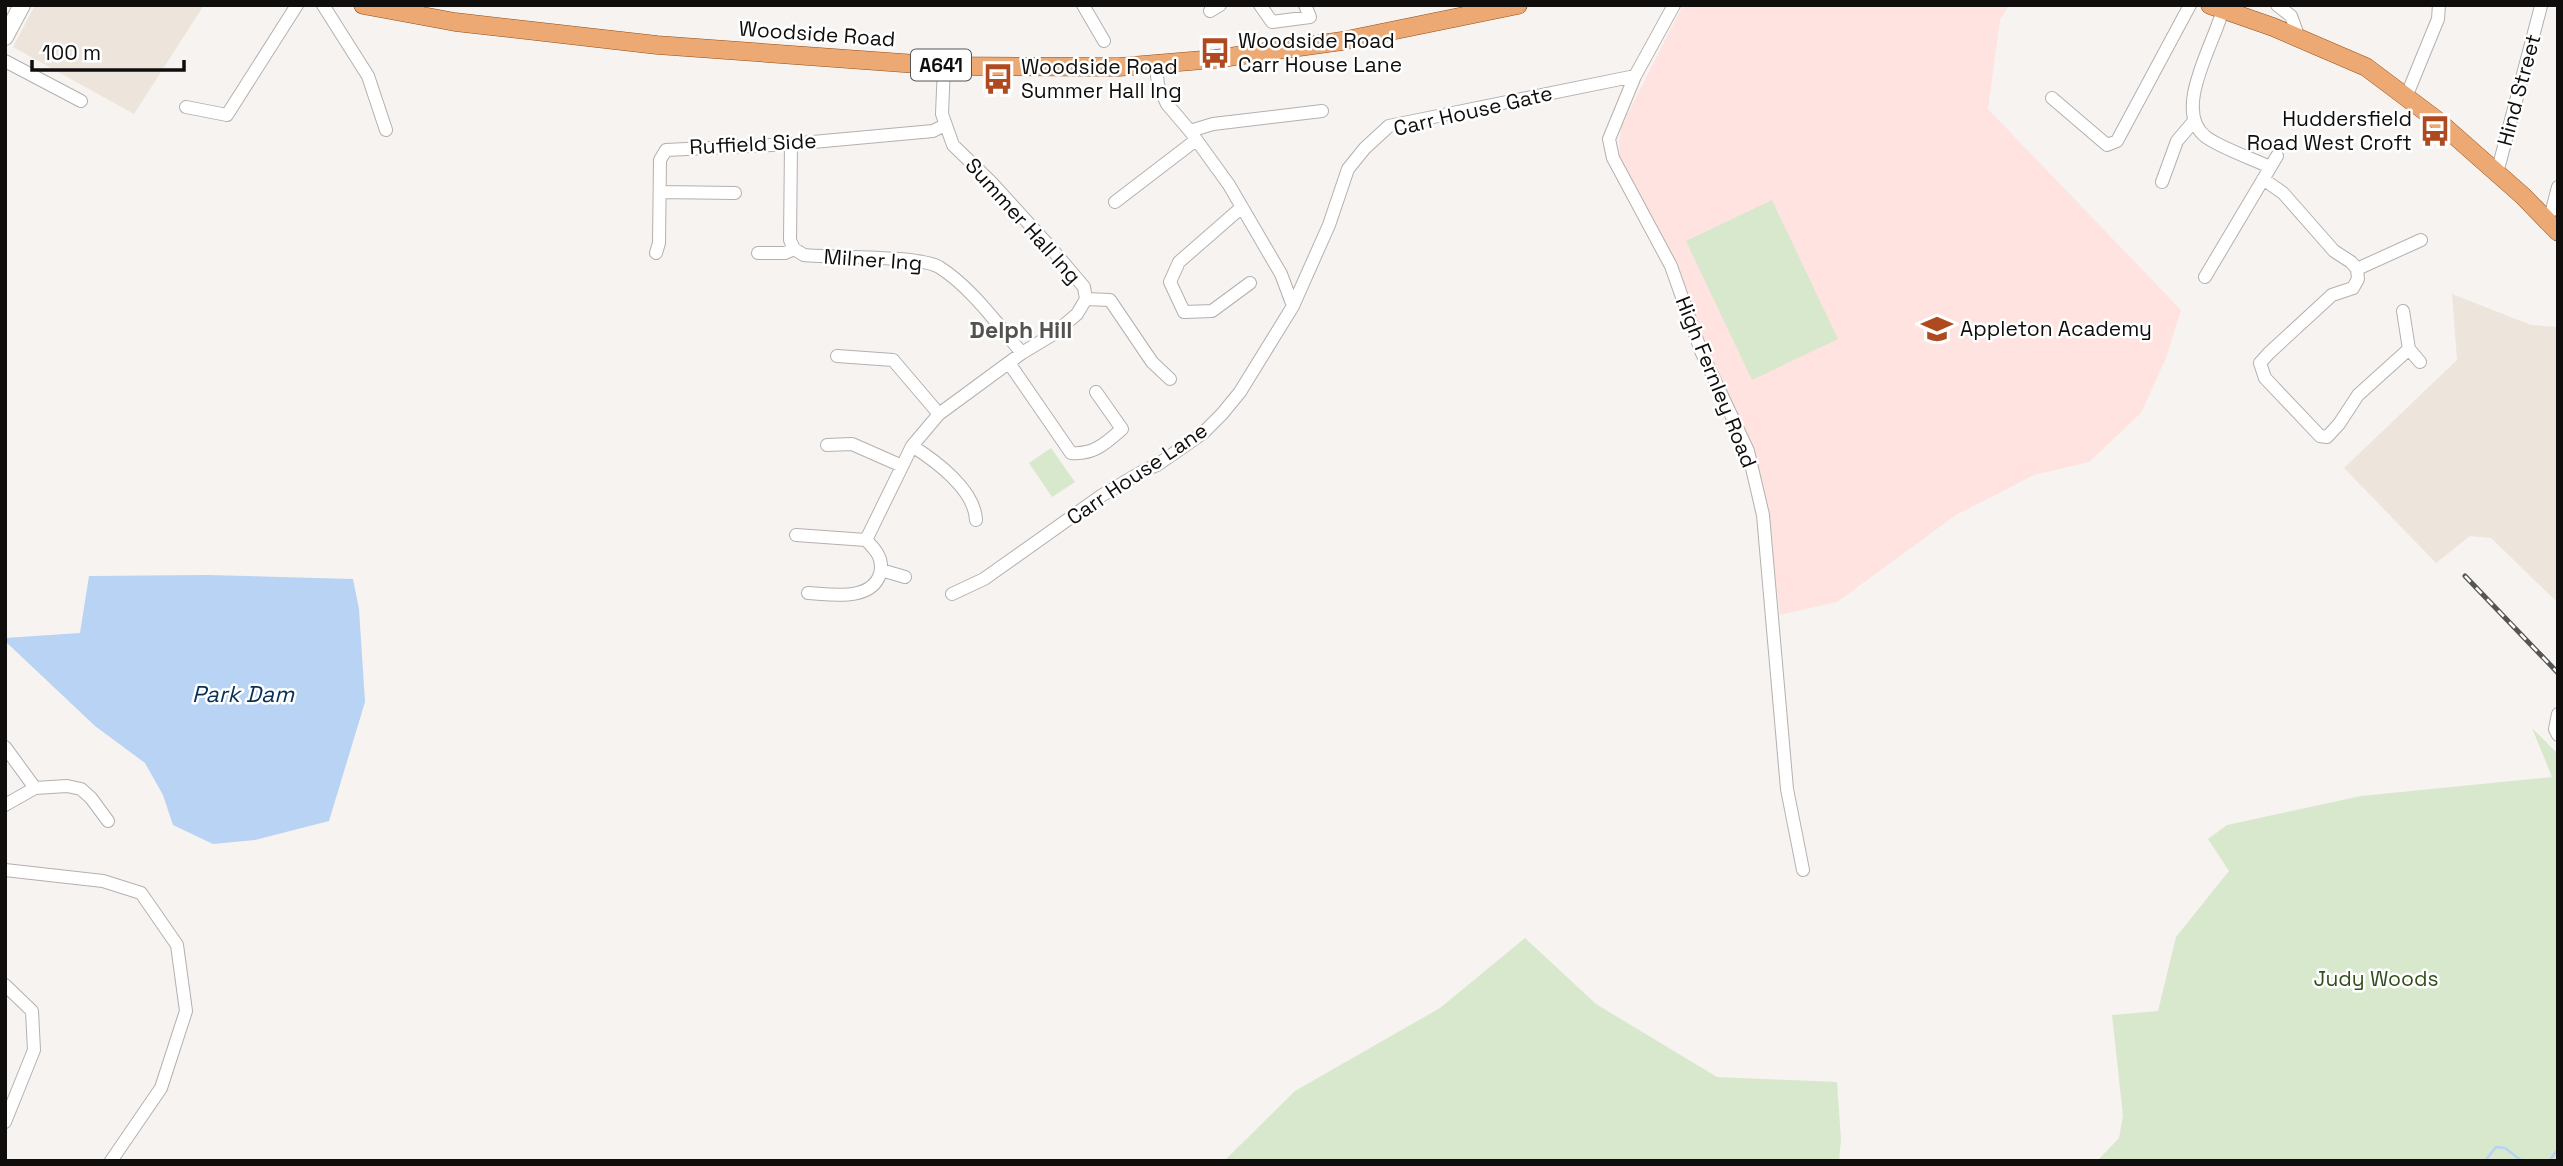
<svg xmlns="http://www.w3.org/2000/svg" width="2563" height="1166" viewBox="0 0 2563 1166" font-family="'Space Grotesk',sans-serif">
	<rect width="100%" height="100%" fill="#f7f3f0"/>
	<!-- built -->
	<path fill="#ede5dc" d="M 35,5 L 204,5 L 134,114 L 13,47 Z
		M 2452,294 L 2531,325 L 2558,327 L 2558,603 L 2491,538 L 2470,536 L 2436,563 L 2344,468 L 2457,360 Z"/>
	<!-- education -->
	<path fill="#fee3e0" d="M 1683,5 L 2009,5 L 2000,20 L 1988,109 L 2181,310 L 2166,358 L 2141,413 L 2089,462 L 2034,475 L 1956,515 L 1837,602 L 1780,615 L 1768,519 L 1704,349 L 1684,286 L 1620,157 L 1619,140 L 1622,125 Z"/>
	<!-- green -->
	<path fill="#d8e8cd" d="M 1772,200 L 1838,339 L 1752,380 L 1686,241 Z
		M 1051,448 L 1075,482 L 1052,497 L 1029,463 Z
		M 2532,728 L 2558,754 L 2558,1161 L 2097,1161 L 2119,1138 L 2123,1116 L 2112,1015 L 2158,1011 L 2176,937 L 2229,871 L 2208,839 L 2227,825 L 2361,796 L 2552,777 Z
		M 1525,938 L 1596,1004 L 1717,1077 L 1837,1082 L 1841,1140 L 1839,1161 L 1224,1161 L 1295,1091 L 1440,1008 Z"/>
	<!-- water -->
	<path fill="#b8d3f3" d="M 207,575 L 353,579 L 359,609 L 365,702 L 329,821 L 255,840 L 213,844 L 173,825 L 163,795 L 145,763 L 95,726 L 5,641 L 5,638 L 80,633 L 89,576 Z"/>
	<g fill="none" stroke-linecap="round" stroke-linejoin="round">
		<!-- stream -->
		<path stroke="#b8d3f3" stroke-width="2.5" d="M 2485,1161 L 2496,1147 L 2505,1148 L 2522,1161
			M 2549,1161 L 2558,1149"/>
		<defs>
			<path id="street" d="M 323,5 L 368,76 L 386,130
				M 1083,5 L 1104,41
				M 1260,5 L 1272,22 L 1310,17 L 1305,5
				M 1674,5 L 1635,76 L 1609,139 L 1613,158 L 1671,266 L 1701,351 L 1748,451 L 1763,515 L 1787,789 L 1803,870
				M 2224,5 C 2218,38 2170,110 2206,137 C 2221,148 2253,159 2270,167
				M 2277,5 L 2291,16 L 2299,38
				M 1210,11 L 1220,5
				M 5,61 L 81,101
				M 1156,65 L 1158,85 L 1167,104 L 1190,131 L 1229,185 L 1281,274 L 1293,306
				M 2406,97 L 2438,19 L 2439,5
				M 2052,98 L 2107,145 L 2117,141 L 2190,5
				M 186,107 L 227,115 L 297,5
				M 1190,131 L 1213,124 L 1322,111
				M 791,144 L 790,240 L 794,249 L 804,255 C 833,258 918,255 939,267 C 970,286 998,325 1022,353
				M 2497,173 L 2541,6
				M 2263,179 L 2283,193 L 2334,251 L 2351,262 L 2357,269 L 2358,279 L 2353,288 L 2332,295 L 2269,353 L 2260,363 L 2265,378 L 2320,436 L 2327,437 L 2339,424 L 2358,395 L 2409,349
				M 2162,182 L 2177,141 L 2194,121
				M 660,192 L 735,193
				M 1115,202 L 1196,140
				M 1242,207 L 1179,262 L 1170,282 L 1184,312 L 1212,311 L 1250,283
				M 2545,218 L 2552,210 L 2558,187
				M 656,253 L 659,243 L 660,160 L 666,150 L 791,144 L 933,131 L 945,125
				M 758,253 L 785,253 L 794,249
				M 2357,269 L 2421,240
				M 2205,277 L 2277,156
				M 1086,299 L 1110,300 L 1152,362 L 1170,379
				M 2403,311 L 2409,349 L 2420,362
				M 837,356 L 893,360 L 939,414
				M 1009,363 L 1071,453 C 1094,455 1106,443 1122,429 L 1096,392
				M 827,445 L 852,444 L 902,466
				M 912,446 C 936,461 975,490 976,520
				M 796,535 L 866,540 C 876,550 884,559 880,574 C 871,602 830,594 808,593
				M 866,540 L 912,446 L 939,414 L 1022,353 L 1055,333 L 1077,314 L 1086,299 L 1084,287 L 1051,248 L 991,182 L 953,145 L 942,114 L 944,66
				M 881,570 L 905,577
				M 952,594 L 984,579 L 1101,496 L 1145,470 L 1157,465 L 1203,433 L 1222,414 L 1240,392 L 1293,306 L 1329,225 L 1348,169 L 1365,148 L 1389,126 L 1635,76
				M 2558,714 L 2555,729 L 2558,735
				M 5,747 L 35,788
				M 5,805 L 35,788 L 67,786 L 81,789 L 91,798 L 108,821
				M 5,870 L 103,881 L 141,893 L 177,945 L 186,1011 L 161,1088 L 111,1161
				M 5,985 L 32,1011 L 34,1050 L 5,1122"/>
			<path id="secondary" d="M 5,37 L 22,5"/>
			<path id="primary" d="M 363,5 L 455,22 L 657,45 L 944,66 L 1119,67 L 1215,59 L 1342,41 L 1518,5
				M 2210,5 L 2273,27 L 2366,67 L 2438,121 L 2523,196 L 2558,232"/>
		</defs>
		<!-- street casing -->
		<use href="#street" stroke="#b4b0ae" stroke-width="14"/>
		<!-- secondary casing -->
		<use href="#secondary" stroke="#b4b0ae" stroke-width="18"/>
		<!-- primary casing -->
		<use href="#primary" stroke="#964d14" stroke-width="19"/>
		<!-- street -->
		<use href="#street" stroke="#fff" stroke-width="12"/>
		<!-- secondary -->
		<use href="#secondary" stroke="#fff" stroke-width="16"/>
		<!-- primary -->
		<use href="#primary" stroke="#eca974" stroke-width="18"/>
		<defs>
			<path id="rail" d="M 2465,576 L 2558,673"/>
		</defs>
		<!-- rail casing -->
		<use href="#rail" stroke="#575553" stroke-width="5"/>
		<!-- rail -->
		<use href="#rail" stroke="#fff" stroke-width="2.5" stroke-dasharray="8" stroke-linecap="butt"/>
	</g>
	<!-- icons -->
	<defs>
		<symbol id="bus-bare" viewBox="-9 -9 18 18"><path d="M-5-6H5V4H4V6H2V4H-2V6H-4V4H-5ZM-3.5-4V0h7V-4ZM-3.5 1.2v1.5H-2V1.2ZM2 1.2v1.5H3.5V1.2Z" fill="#af491f" stroke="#fff" stroke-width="2.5" paint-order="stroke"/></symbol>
		<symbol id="school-bare" viewBox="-9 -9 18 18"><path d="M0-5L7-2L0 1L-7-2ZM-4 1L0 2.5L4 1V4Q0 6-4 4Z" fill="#af491f" stroke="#fff" stroke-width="2.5" paint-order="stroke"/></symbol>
	</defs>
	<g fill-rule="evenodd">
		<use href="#bus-bare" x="1193" y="31" width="44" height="44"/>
		<use href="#bus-bare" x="976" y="57" width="44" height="44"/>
		<use href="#bus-bare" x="2413" y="109" width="44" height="44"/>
		<use href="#school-bare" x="1915" y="307" width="44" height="44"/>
	</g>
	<g text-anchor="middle" stroke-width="5" stroke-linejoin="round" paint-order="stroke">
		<!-- shield labels -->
		<rect fill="#fff" stroke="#575656" stroke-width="2" x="911" y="49.5" width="60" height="31" rx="5"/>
		<g font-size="19" font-weight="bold" fill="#0f0e0d">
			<text x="941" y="72">A641</text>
		</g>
		<!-- street labels -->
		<g font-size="21" fill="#0f0e0d" stroke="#fff">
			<text transform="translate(817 34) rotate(4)" y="7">Woodside Road</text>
			<text transform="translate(2519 90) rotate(-75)" y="7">Hind Street</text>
			<text transform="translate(1473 111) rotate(-13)" y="7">Carr House Gate</text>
			<text transform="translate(753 144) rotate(-3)" y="7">Ruffield Side</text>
			<text transform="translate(1023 221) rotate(48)" y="7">Summer Hall Ing</text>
			<text transform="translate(873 260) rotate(4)" y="7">Milner Ing</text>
			<text transform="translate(1716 382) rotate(68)" y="7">High Fernley Road</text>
			<text transform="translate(1137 474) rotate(-34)" y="7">Carr House Lane</text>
		</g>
		<!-- poi labels -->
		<g font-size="21" fill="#0f0e0d" stroke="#fff" text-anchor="start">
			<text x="1238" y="48">Woodside Road<tspan x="1238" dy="24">Carr House Lane</tspan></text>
			<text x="1021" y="74">Woodside Road<tspan x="1021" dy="24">Summer Hall Ing</tspan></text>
			<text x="2412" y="126" text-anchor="end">Huddersfield<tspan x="2412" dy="24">Road West Croft</tspan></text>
			<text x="1960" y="336">Appleton Academy</text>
		</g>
		<!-- park labels -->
		<g font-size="21" fill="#334e1b" stroke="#fff">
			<text x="2376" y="986">Judy Woods</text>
		</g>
		<!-- neighbourhood labels -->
		<g font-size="23" font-weight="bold" fill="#54524f" stroke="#fff">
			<text x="1021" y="338">Delph Hill</text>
		</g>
		<!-- water labels -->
		<g font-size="23" font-style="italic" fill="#083058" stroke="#fff">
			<text x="243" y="702">Park Dam</text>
		</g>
	</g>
	<!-- border -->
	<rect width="2563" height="1166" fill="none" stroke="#0f0e0d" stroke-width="14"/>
	<!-- scale -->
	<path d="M32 60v10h152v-10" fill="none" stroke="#0f0e0d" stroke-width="3.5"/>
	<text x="42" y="60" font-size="21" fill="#0f0e0d" stroke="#ffffff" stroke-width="5" paint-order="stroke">100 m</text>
</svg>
